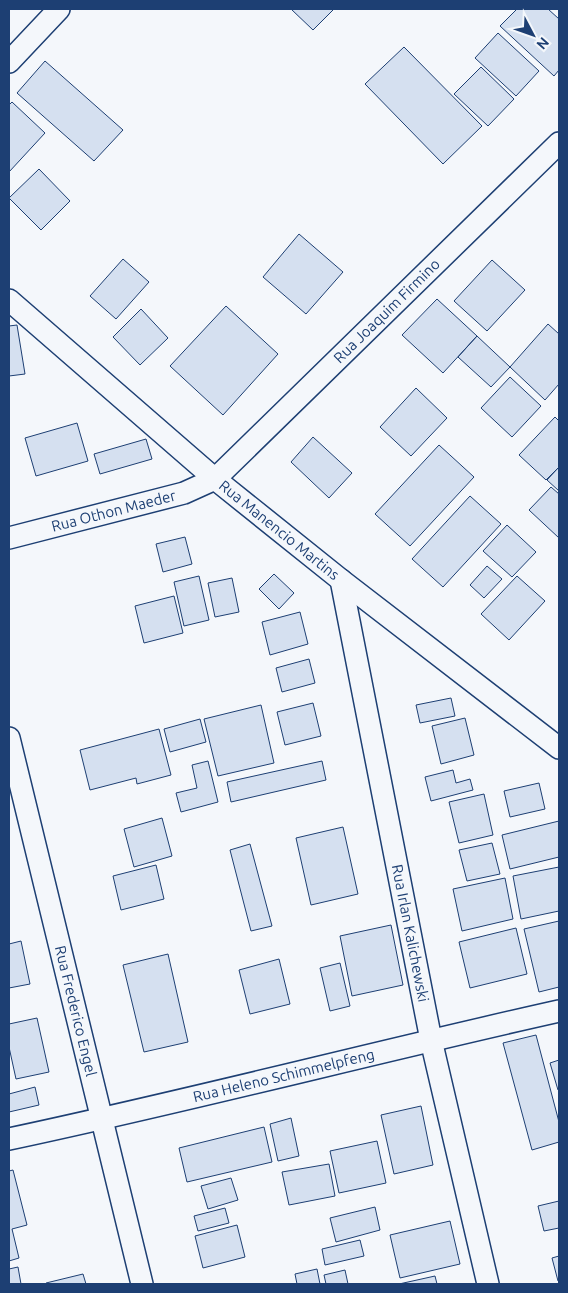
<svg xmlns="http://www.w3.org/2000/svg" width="568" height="1293" viewBox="0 0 568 1293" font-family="Ubuntu,sans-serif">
	<rect width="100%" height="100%" fill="#f4f7fb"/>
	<!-- building -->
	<path fill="#d5e0f0" stroke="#1d3f73" d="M 291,9 L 334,9 L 313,30 Z
		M 517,9 L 548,9 L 559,19 L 559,70 L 554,76 L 500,26 Z
		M 498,33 L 539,71 L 516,96 L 475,58 Z
		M 404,47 L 482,126 L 443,164 L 365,84 Z
		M 45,61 L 123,130 L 94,161 L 17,93 Z
		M 481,67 L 514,99 L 488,126 L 454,94 Z
		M 12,102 L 45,133 L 9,172 L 9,105 Z
		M 39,169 L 70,201 L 41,230 L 9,198 Z
		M 299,234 L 343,272 L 306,314 L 263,277 Z
		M 123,259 L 149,282 L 116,319 L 90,296 Z
		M 492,260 L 525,290 L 487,331 L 454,301 Z
		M 437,299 L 477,336 L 443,373 L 402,335 Z
		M 226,306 L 278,354 L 223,415 L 170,366 Z
		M 141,309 L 168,338 L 140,365 L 113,337 Z
		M 548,324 L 559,334 L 559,384 L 545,400 L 510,367 Z
		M 17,325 L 25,374 L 9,376 L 9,326 Z
		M 477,336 L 510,367 L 491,387 L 458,357 Z
		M 510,377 L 541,406 L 512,437 L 481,408 Z
		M 416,388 L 447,418 L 411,456 L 380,427 Z
		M 555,417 L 559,421 L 559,467 L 546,480 L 519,455 Z
		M 77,423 L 88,461 L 36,476 L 25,438 Z
		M 313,437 L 352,473 L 329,498 L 291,462 Z
		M 146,439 L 152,459 L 100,474 L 94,454 Z
		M 439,445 L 474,477 L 410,546 L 375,514 Z
		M 559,467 L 559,491 L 547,480 Z
		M 551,487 L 559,494 L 559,538 L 529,510 Z
		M 470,496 L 501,524 L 443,587 L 412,559 Z
		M 507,525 L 536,552 L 512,577 L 483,551 Z
		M 185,537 L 192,564 L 163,572 L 156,544 Z
		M 487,566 L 502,579 L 484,598 L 470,585 Z
		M 274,574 L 294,593 L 279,609 L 259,589 Z
		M 199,576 L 209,620 L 184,626 L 174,582 Z
		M 517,576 L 545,601 L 509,640 L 481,614 Z
		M 232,578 L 239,612 L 215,617 L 208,583 Z
		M 174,596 L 183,633 L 144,643 L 135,606 Z
		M 300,612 L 308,644 L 270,655 L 262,622 Z
		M 309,659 L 315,683 L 282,692 L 276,668 Z
		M 451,698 L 455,716 L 420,723 L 416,705 Z
		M 313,703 L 321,736 L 285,745 L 277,712 Z
		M 261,705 L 274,763 L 218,776 L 204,719 Z
		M 465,718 L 474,755 L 441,764 L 432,726 Z
		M 200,719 L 206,742 L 170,752 L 164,729 Z
		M 159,729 L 171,775 L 137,784 L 136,778 L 90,790 L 80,750 Z
		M 208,761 L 218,802 L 181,812 L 176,793 L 197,788 L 192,765 Z
		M 322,761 L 326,780 L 231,802 L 227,782 Z
		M 453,770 L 456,783 L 470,779 L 473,790 L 431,801 L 425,777 Z
		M 539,783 L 545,809 L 510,817 L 504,791 Z
		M 484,794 L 493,835 L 459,843 L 449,802 Z
		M 162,818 L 172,856 L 134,867 L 124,829 Z
		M 559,821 L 559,857 L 510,869 L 502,835 Z
		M 343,827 L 358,894 L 311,905 L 296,838 Z
		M 492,843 L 500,874 L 467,881 L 459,850 Z
		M 250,844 L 272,926 L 251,931 L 230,850 Z
		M 156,865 L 164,899 L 121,910 L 113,876 Z
		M 559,867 L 559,911 L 521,919 L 513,876 Z
		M 505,878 L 513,919 L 462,931 L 453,889 Z
		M 559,921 L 559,987 L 539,992 L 524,929 Z
		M 391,925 L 403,985 L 352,996 L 340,936 Z
		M 516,928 L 527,974 L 470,988 L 459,942 Z
		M 21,941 L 30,984 L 9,988 L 9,944 Z
		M 168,954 L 188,1042 L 144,1052 L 123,965 Z
		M 279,959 L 290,1004 L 250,1014 L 239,970 Z
		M 340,963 L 350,1006 L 330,1011 L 320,968 Z
		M 37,1018 L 49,1072 L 16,1079 L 9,1047 L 9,1024 Z
		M 536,1035 L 559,1122 L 559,1142 L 532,1150 L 503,1043 Z
		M 559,1060 L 559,1090 L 558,1090 L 550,1063 Z
		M 35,1087 L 39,1105 L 9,1112 L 9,1094 Z
		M 421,1106 L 433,1165 L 394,1174 L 381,1115 Z
		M 291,1118 L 299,1156 L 278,1161 L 270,1124 Z
		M 264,1127 L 272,1162 L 187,1182 L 179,1148 Z
		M 377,1141 L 386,1183 L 339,1193 L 330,1151 Z
		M 329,1164 L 335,1196 L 289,1205 L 282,1172 Z
		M 13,1170 L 27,1225 L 12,1229 L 19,1258 L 9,1261 L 9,1171 Z
		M 231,1178 L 238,1200 L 208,1209 L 201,1186 Z
		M 559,1201 L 559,1228 L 544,1231 L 538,1206 Z
		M 375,1207 L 380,1230 L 336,1242 L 330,1218 Z
		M 225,1208 L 229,1223 L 198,1231 L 194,1216 Z
		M 450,1221 L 460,1264 L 400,1278 L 390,1235 Z
		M 237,1225 L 245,1257 L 203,1268 L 195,1236 Z
		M 360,1240 L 364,1256 L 325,1265 L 322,1249 Z
		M 559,1256 L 559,1281 L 558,1281 L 552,1258 Z
		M 18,1267 L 21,1284 L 9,1284 L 9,1269 Z
		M 317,1269 L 320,1284 L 297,1284 L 295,1274 Z
		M 345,1270 L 348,1284 L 326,1284 L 324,1275 Z
		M 83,1274 L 86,1284 L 46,1284 L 46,1283 Z
		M 435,1276 L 437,1284 L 399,1284 Z"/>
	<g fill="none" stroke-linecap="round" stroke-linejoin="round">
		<defs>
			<g id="minor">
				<path d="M 9,62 L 59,9"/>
				<path id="s1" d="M 9,300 L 215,479 L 341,580 L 559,748"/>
				<path id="s2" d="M 9,538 L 184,493 L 215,479 L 559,143"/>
				<path id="s3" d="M 341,580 L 431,1040 L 488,1284"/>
				<path id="s4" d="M 9,738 L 142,1284"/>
				<path id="s5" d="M 9,1139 C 193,1100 375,1052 559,1011"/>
			</g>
		</defs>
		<!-- minor casing -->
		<use href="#minor" stroke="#1d3f73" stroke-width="24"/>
		<!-- minor -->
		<use href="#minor" stroke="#f4f7fb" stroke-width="21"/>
	</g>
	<g text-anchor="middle" stroke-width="4" stroke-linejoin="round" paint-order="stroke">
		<!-- street labels -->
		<g font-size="15" fill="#1d3f73" stroke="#f4f7fb">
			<text dy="5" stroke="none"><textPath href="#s2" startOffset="455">Rua Joaquim Firmino</textPath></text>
			<text dy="5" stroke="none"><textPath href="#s2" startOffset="108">Rua Othon Maeder</textPath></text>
			<text dy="5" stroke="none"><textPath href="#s1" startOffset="355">Rua Manencio Martins</textPath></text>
			<text dy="5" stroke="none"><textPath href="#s3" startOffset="360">Rua Irlan Kalichewski</textPath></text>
			<text dy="5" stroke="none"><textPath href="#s4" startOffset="281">Rua Frederico Engel</textPath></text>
			<text dy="5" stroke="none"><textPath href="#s5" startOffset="282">Rua Heleno Schimmelpfeng</textPath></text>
		</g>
	</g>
	<!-- border -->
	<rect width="568" height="1293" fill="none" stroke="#1d3f73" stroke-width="20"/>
	<!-- north arrow -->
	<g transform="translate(533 35) rotate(131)" stroke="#f4f7fb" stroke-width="4" paint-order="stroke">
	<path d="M0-4L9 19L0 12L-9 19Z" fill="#1d3f73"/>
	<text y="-8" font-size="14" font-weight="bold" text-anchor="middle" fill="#1d3f73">N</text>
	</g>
</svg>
